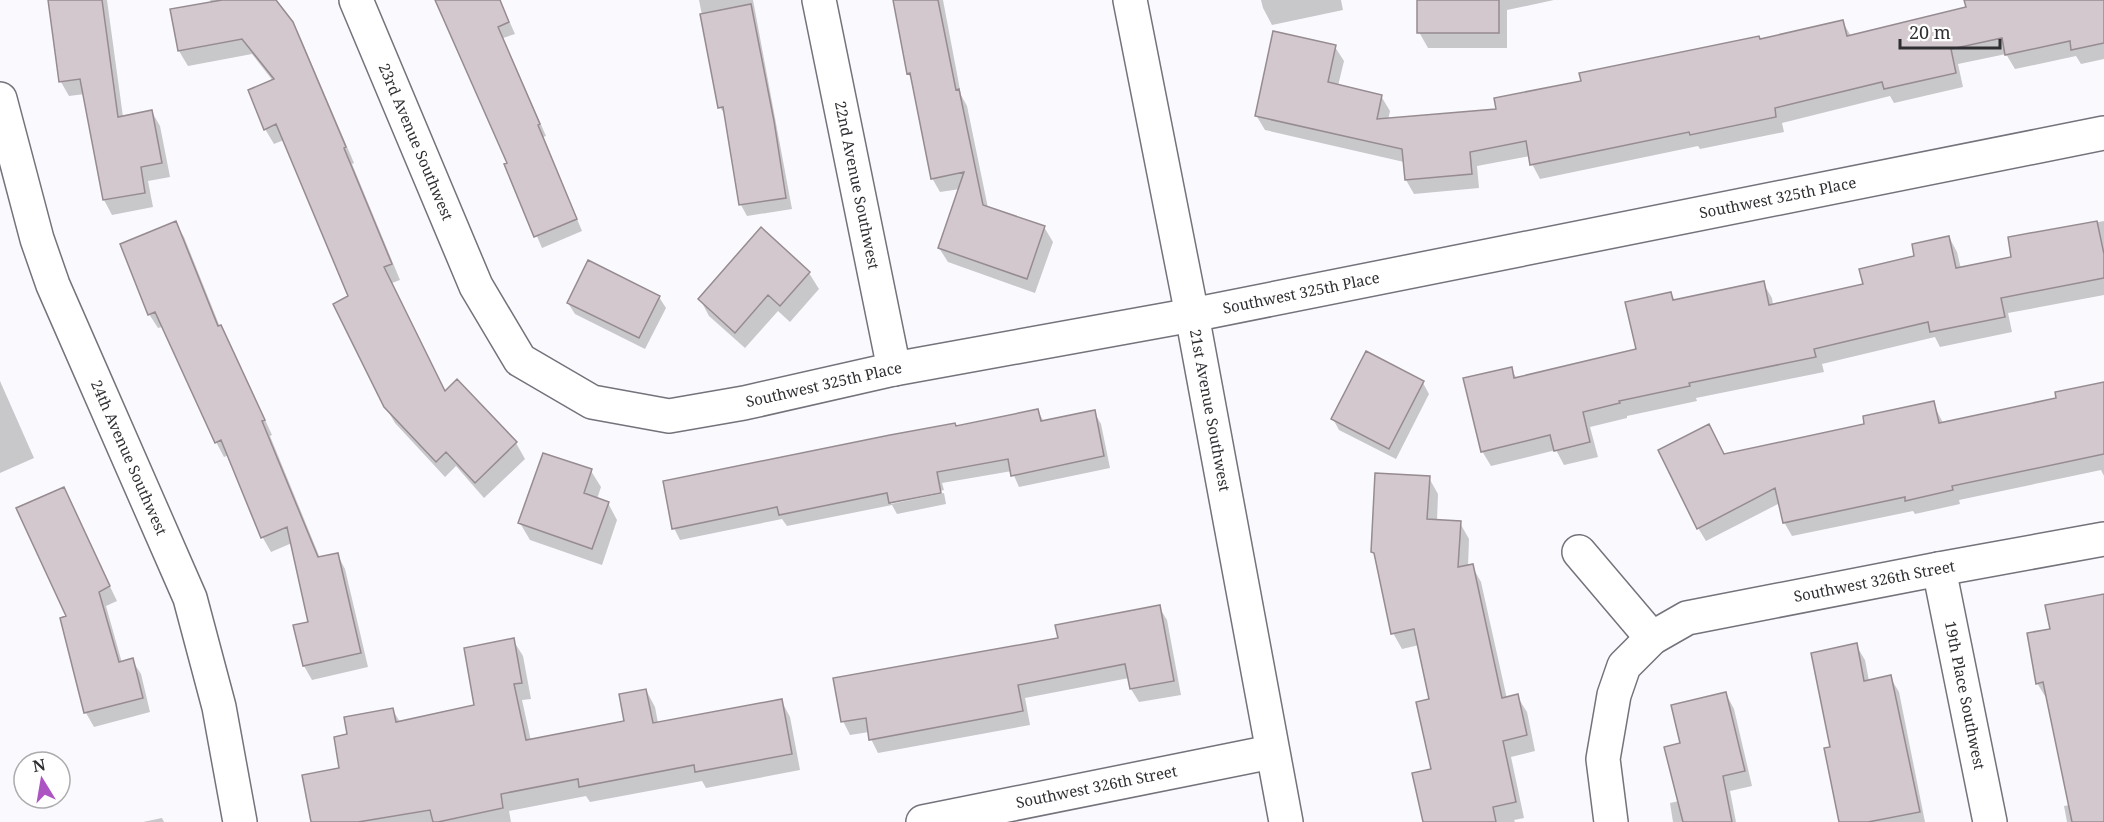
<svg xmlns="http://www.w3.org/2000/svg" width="2104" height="822" viewBox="0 0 2104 822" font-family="'Noto Serif',serif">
	<rect width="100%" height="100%" fill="#fafafe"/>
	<!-- shadow -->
	<path fill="#0003" d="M 50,0 L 107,0 L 123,117 L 152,112 L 160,126 L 170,177 L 148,181 L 153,207 L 112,215 L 104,200 L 85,94 L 69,96 L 61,82 Z
		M 210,0 L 274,0 L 292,22 L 301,39 L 354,163 L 352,164 L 400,280 L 392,283 L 445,393 L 516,443 L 525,459 L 484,498 L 456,466 L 445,477 L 395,423 L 385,406 L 350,297 L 284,140 L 274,144 L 265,129 L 273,81 L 252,54 L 188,66 L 179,51 L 172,11 L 212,3 Z
		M 437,0 L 500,0 L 515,34 L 503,38 L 546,136 L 543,137 L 582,231 L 542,248 L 506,165 L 509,164 Z
		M 699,0 L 753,0 L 792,209 L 747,216 L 741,205 L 727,118 L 720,107 Z
		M 895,0 L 943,0 L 961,95 L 967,106 L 988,208 L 1044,227 L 1053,242 L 1035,293 L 948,262 L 939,248 L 960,189 L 940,192 L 932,178 L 912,80 L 908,73 Z
		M 1261,0 L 1341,0 L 1343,10 L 1272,25 L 1263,8 Z
		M 1419,0 L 1554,0 L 1507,10 L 1507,48 L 1428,48 L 1419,32 Z
		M 1966,0 L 2104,0 L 2104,59 L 2081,64 L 2076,56 L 2015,69 L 2006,54 L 1958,64 L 1963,87 L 1894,103 L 1890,96 L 1782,123 L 1784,132 L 1700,149 L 1698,146 L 1540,179 L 1532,164 L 1530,156 L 1477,166 L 1479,188 L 1414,194 L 1406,180 L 1404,162 L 1265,130 L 1256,115 L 1335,47 L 1344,61 L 1338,86 L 1381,96 L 1390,111 L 1388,120 L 1497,111 L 1583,83 L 1842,21 L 1851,36 L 1967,8 Z
		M 2104,221 L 2104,295 L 2008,313 L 2012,332 L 1940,347 L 1935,337 L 1822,364 L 1824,372 L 1696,398 L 1697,401 L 1627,416 L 1627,418 L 1590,427 L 1598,457 L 1564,465 L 1556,450 L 1491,466 L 1482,451 L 1511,368 L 1517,379 L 1637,350 L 1671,293 L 1675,301 L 1763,283 L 1772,298 L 1773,305 L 1864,285 L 1949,237 L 1957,252 L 1961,269 L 2013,258 L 2009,238 Z
		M 175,223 L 184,237 L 220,327 L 229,341 L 272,435 L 270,436 L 320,558 L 337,554 L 345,569 L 368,667 L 312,680 L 304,666 L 295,626 L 309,623 L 292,543 L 271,552 L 263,538 L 229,455 L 224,457 L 216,442 L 162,327 L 158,328 L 149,314 Z
		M 809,273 L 819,289 L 790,322 L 778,311 L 745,348 L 709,316 L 700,299 Z
		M 659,297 L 666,308 L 645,349 L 575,314 L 568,303 Z
		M 0,381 L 34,458 L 0,473 Z
		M 1423,383 L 1429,394 L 1396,459 L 1339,430 L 1333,419 Z
		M 2104,383 L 2104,476 L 2101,470 L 1959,500 L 1960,504 L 1915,514 L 1913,511 L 1792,536 L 1784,522 L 1780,503 L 1706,541 L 1698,528 L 1724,456 L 1866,425 L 1933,403 L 1943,423 L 2058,399 Z
		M 1038,411 L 1044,422 L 1094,412 L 1101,424 L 1110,468 L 1019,487 L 1012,471 L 942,483 L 944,490 L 891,501 L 891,504 L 944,493 L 946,504 L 897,514 L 892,505 L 787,526 L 782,519 L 680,540 L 674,528 L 956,428 Z
		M 591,471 L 601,487 L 597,499 L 608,503 L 617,520 L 602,565 L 530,540 L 520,523 Z
		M 1429,478 L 1438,494 L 1437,521 L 1460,523 L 1469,539 L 1468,567 L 1472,566 L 1481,582 L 1507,699 L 1517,696 L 1527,712 L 1535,751 L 1511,757 L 1524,818 L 1514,820 L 1515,822 L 1424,822 L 1433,770 L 1431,700 L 1419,645 L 1402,649 L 1393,633 L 1378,560 L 1373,552 Z
		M 63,489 L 117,601 L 106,606 L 122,663 L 132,660 L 141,674 L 150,712 L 94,727 L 86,713 L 62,619 L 68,617 Z
		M 2104,596 L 2104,822 L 2067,822 L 2064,806 L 2070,805 L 2047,696 L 2045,696 L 2037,683 L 2051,631 Z
		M 1159,607 L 1167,620 L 1181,695 L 1139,702 L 1131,689 L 1129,678 L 1025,698 L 1030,725 L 878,753 L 871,739 L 869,732 L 850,735 L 843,721 Z
		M 513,640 L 523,656 L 531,699 L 522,700 L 531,741 L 626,722 L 646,690 L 655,707 L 658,723 L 781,700 L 790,717 L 800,770 L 706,788 L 702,781 L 590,802 L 586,796 L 509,811 L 511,822 L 312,822 L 341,770 L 349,736 L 392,709 L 400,722 L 476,707 Z
		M 1856,645 L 1865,660 L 1869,681 L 1890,677 L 1899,692 L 1925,822 L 1841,822 L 1832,748 Z
		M 1726,694 L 1734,709 L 1752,786 L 1730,791 L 1736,822 L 1673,822 L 1670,803 L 1679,801 L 1681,744 Z
		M 162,818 L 164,822 L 143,822 Z"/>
	<!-- building -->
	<path fill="#d3c8cd" stroke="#968b90" stroke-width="1.5" d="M 48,0 L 102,0 L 118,117 L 152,110 L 162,163 L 141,167 L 145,193 L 103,200 L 80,79 L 59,82 Z
		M 222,0 L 276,0 L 293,22 L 346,147 L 344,148 L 392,264 L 384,267 L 445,391 L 457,379 L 517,442 L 475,483 L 446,452 L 436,462 L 384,407 L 333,304 L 348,296 L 276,124 L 264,130 L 248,90 L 274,79 L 242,39 L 178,51 L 170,9 Z
		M 435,0 L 500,0 L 509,22 L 498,27 L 540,124 L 538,125 L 577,219 L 534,237 L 504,164 L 507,163 Z
		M 893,0 L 938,0 L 956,90 L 959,89 L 983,205 L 1045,226 L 1027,279 L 938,248 L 964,172 L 931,179 L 910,73 L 907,74 Z
		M 1417,0 L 1499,0 L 1499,33 L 1417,33 Z
		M 1964,0 L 2104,0 L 2104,43 L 2071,50 L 2070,41 L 2005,55 L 2002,38 L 1951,49 L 1956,73 L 1884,89 L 1882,82 L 1775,108 L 1776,117 L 1690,135 L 1689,132 L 1530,165 L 1526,141 L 1470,152 L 1472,174 L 1405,180 L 1402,149 L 1255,116 L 1273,31 L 1336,45 L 1328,82 L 1382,95 L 1377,119 L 1496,109 L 1494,98 L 1581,81 L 1579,73 L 1759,36 L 1760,39 L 1843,20 L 1847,36 L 1966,7 Z
		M 751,4 L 774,121 L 786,198 L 739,205 L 723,107 L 718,108 L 700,14 Z
		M 176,221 L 218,326 L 221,325 L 265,420 L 262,421 L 318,557 L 338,553 L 361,653 L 303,666 L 293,625 L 308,622 L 287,527 L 261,538 L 221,440 L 215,443 L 155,312 L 148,315 L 120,244 Z
		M 2097,221 L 2104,254 L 2104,278 L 2001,298 L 2005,317 L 1930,332 L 1928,322 L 1814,349 L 1816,357 L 1689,383 L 1690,386 L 1619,401 L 1620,403 L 1583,412 L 1590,442 L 1554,451 L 1550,435 L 1481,452 L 1463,378 L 1512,367 L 1514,378 L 1636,349 L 1625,302 L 1671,292 L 1673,300 L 1764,281 L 1769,305 L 1863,284 L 1859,269 L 1914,256 L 1912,244 L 1949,236 L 1956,268 L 2011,257 L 2008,237 Z
		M 761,227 L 810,272 L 780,306 L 768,295 L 735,333 L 698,299 Z
		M 588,260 L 660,296 L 639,338 L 567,303 Z
		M 1366,351 L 1424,381 L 1389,449 L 1331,419 Z
		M 2104,382 L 2104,454 L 1952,486 L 1953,490 L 1905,501 L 1905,497 L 1783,523 L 1775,488 L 1697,529 L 1658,450 L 1709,424 L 1724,454 L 1864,424 L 1863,416 L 1934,401 L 1939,423 L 2056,398 L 2055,392 Z
		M 1038,409 L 1041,421 L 1095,410 L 1104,456 L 1011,476 L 1008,459 L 937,472 L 941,493 L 889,503 L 887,493 L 779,515 L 777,507 L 672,529 L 663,481 L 890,435 L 955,423 L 956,426 Z
		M 543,453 L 592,469 L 584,493 L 609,502 L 592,549 L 518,523 Z
		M 1375,473 L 1430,476 L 1427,519 L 1461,521 L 1458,567 L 1473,564 L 1502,698 L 1518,694 L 1527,735 L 1503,741 L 1516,802 L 1493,807 L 1496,822 L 1423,822 L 1412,773 L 1431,769 L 1416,702 L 1429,699 L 1414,629 L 1391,634 L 1374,553 L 1371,552 Z
		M 64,487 L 110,586 L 99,592 L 119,662 L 133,658 L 143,698 L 84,713 L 60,618 L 66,616 L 16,508 Z
		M 2104,594 L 2104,822 L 2072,822 L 2043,682 L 2036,684 L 2027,633 L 2050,629 L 2045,605 Z
		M 1160,605 L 1174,681 L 1130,689 L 1125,664 L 1018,685 L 1023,711 L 869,740 L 866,718 L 841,722 L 833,678 L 1058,638 L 1055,625 Z
		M 514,638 L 522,683 L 514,684 L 526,740 L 624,721 L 619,694 L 646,689 L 653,723 L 782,699 L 792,754 L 695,772 L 694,765 L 579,787 L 578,779 L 501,794 L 503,808 L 438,822 L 433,822 L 430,810 L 358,822 L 311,822 L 302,775 L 339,768 L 334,737 L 347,734 L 344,717 L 393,708 L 396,722 L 474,705 L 464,648 Z
		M 1857,643 L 1864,681 L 1891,675 L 1920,812 L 1868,822 L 1839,822 L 1824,748 L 1830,747 L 1811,653 Z
		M 1726,692 L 1745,771 L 1723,776 L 1732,822 L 1683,822 L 1664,747 L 1680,743 L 1671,705 Z"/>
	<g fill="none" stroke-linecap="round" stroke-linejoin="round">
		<defs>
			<g id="street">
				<path id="s1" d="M 356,0 L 476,286 L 520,360 L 592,402 L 669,416 L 744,403 L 894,369 L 1192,315 L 2104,133"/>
				<path id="s2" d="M 819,0 L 894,369"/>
				<path id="s3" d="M 0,99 L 37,239 L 53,285 L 190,598 L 219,707 L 240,822"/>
				<path d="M 1579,552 L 1652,638"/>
				<path id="s4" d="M 1939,569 L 1990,822"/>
				<path id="s5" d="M 923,822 L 1271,752"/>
				<path id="s6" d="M 1611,822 L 1603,759 L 1614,695 L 1624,666 L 1652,638 L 1687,618 L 1939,569 L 2104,539"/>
			</g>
			<g id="primary">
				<path id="s7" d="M 1130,0 L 1192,315 L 1286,822"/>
			</g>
		</defs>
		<!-- street casing -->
		<use href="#street" stroke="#74727b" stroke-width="36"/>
		<!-- primary casing -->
		<use href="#primary" stroke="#74727b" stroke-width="36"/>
		<!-- street -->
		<use href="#street" stroke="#fff" stroke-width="33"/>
		<!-- primary -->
		<use href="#primary" stroke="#fff" stroke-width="33"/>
	</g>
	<g text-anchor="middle" stroke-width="6" stroke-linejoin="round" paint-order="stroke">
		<!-- street labels -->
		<g font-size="15" fill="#2f2e32" stroke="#fff">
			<text dy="5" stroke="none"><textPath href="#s1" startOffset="154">23rd Avenue Southwest</textPath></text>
			<text dy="5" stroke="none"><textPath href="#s2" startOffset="189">22nd Avenue Southwest</textPath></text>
			<text dy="5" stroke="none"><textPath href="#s1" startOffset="1688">Southwest 325th Place</textPath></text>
			<text dy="5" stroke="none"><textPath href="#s1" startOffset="1202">Southwest 325th Place</textPath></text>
			<text dy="5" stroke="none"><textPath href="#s1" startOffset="716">Southwest 325th Place</textPath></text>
			<text dy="5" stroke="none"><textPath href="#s7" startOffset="418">21st Avenue Southwest</textPath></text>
			<text dy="5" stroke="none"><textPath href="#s3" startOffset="382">24th Avenue Southwest</textPath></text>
			<text dy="5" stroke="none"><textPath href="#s6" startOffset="430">Southwest 326th Street</textPath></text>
			<text dy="5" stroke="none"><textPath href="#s4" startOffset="129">19th Place Southwest</textPath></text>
			<text dy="5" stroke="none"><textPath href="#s5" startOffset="177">Southwest 326th Street</textPath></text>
		</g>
	</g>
	<!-- north arrow -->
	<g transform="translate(42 780) rotate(349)"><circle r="28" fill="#ffffff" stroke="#acabad" stroke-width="1.5"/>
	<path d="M0-4.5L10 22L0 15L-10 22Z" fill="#ac55c2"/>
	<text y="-9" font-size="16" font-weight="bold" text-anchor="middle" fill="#2f2e32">N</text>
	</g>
	<!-- scale -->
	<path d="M1900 39v9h100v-9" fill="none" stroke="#2f2e32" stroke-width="3"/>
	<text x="1909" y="39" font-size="18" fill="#2f2e32" stroke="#ffffff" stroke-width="4.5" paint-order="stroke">20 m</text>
</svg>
